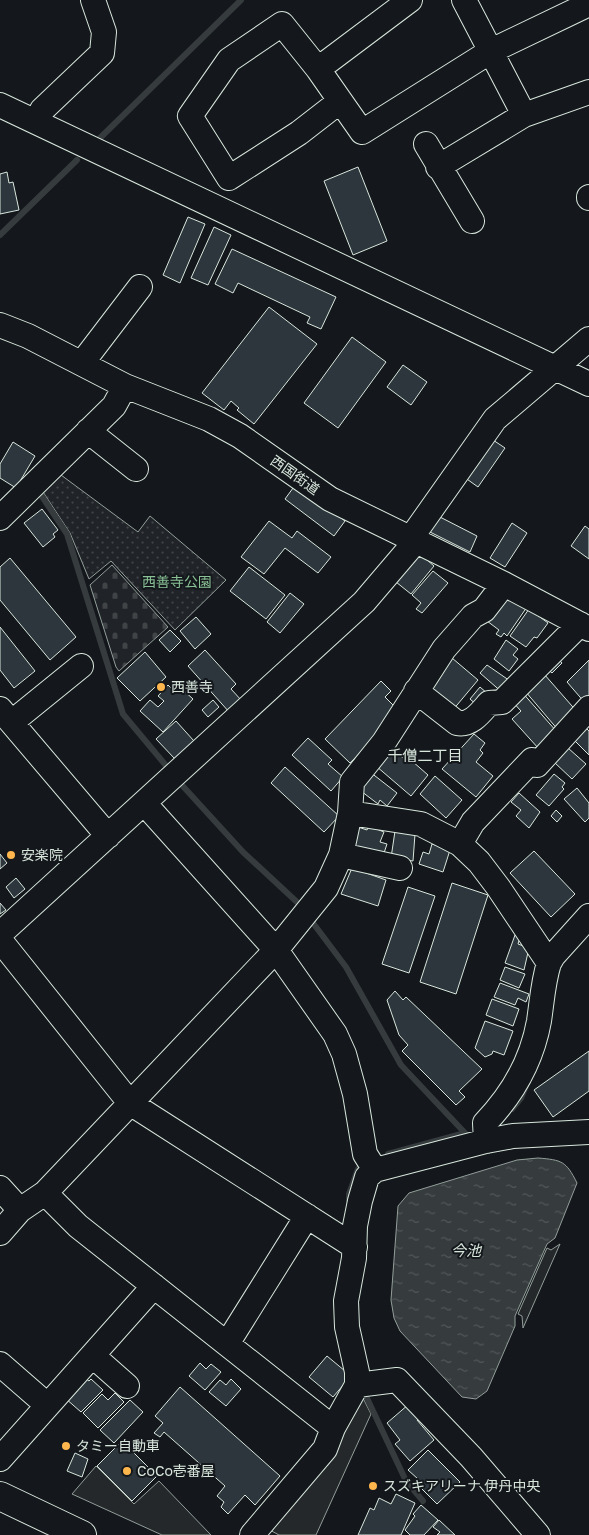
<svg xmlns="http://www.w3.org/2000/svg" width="589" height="1535" viewBox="0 0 589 1535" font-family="'Golos Text','Noto Sans JP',sans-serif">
	<defs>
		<pattern id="cemetery-stones" width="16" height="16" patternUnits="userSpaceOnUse" patternTransform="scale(1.25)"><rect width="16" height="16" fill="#202428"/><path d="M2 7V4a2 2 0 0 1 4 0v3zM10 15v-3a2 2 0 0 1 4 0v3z" fill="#404447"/></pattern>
		<pattern id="park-dots" width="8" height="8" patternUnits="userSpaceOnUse" patternTransform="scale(1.25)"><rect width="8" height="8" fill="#202428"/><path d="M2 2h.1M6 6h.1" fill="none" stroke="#404447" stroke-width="1.8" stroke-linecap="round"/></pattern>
		<pattern id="water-ripples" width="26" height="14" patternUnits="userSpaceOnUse" patternTransform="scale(1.25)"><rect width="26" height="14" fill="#363b3e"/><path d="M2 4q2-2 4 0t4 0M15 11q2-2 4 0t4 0" fill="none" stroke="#525759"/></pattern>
	</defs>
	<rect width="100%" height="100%" fill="#14181c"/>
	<!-- cemetery -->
	<path fill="url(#cemetery-stones)" stroke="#939e99" d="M 112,565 L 168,627 L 119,671 L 116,667 L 90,585 Z"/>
	<!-- park -->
	<path fill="url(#park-dots)" stroke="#939e99" d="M 61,475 L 138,532 L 150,516 L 226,580 L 175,630 L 111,561 L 89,579 L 70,533 L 43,492 Z"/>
	<!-- parking -->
	<path fill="#24282b" stroke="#939e99" d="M 560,1244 L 523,1328 L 522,1316 L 518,1314 L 547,1248 L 551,1250 Z
		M 363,1398 L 371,1414 L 316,1535 L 279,1535 L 268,1529 Z
		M 96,1466 L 134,1504 L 159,1481 L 211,1535 L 162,1535 L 72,1494 Z"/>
	<!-- water -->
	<path fill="url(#water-ripples)" stroke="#939e99" d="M 538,1158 C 562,1160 566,1161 577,1183 L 555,1238 L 547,1244 L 515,1316 L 515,1326 L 487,1391 L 476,1399 L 462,1397 L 400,1331 L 394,1318 L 391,1300 L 398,1206 L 409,1193 L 517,1160 Z"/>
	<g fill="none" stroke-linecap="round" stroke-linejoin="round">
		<!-- stream -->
		<path stroke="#363b3e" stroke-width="6" d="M 100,138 L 241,0
			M 0,235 L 77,160
			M 41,495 L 67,534 L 123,714 L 168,768
			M 180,783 L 243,852 L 298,903
			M 310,919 L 346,967 L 401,1065 L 465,1133 L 388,1154
			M 512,1109 L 521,1098 L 526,1086
			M 349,1201 L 349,1194 L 358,1169 L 366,1165
			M 365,1394 L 406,1481 L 423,1501"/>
	</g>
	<!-- building -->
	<path fill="#2c363c" stroke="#d8e6dc" d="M 358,167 L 387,241 L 353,255 L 324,181 Z
		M 7,172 L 9,183 L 13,182 L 19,210 L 0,214 L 0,174 Z
		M 188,217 L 205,224 L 180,283 L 163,275 Z
		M 214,227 L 231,235 L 208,285 L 191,278 Z
		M 232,249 L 336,297 L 321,329 L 307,323 L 310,317 L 238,283 L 233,293 L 215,284 Z
		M 269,307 L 317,344 L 254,424 L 237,410 L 239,408 L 231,401 L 224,410 L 202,393 Z
		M 352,337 L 386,362 L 338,428 L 304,403 Z
		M 403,365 L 427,382 L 411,405 L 387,387 Z
		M 490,438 L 505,448 L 478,487 L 464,477 Z
		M 13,442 L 35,456 L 16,488 L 0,478 L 0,464 Z
		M 296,484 L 345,521 L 334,536 L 285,499 Z
		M 42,509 L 58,530 L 53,534 L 55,537 L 43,547 L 24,523 Z
		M 438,516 L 477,536 L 470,552 L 430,532 Z
		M 269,521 L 292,538 L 297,531 L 331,557 L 318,573 L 285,548 L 264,574 L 241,557 Z
		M 512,523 L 527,533 L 505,567 L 490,558 Z
		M 585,526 L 589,529 L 589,559 L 571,546 Z
		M 419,553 L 434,566 L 411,594 L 396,582 Z
		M 10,558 L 76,637 L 50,660 L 0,600 L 0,567 Z
		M 249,567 L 285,595 L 266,619 L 230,591 Z
		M 433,571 L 448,583 L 422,613 L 416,609 L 421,603 L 412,595 Z
		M 290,593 L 304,604 L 280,633 L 267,622 Z
		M 505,596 L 527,607 L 507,636 L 504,633 L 501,637 L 496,634 L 499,630 L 487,621 Z
		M 529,609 L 548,623 L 537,638 L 534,637 L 526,647 L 510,636 Z
		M 196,617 L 211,634 L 195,649 L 180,631 Z
		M 0,627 L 35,671 L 14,688 L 0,670 Z
		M 170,630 L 181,641 L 170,652 L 159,640 Z
		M 506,640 L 518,649 L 513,655 L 518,659 L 509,671 L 494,659 Z
		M 205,650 L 236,684 L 231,689 L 242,701 L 230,713 L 188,666 Z
		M 145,652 L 166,677 L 140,701 L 117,678 Z
		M 555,655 L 562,663 L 552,673 L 544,666 Z
		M 452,658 L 478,680 L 452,711 L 429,691 L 440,677 L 438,675 Z
		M 589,660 L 589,700 L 586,704 L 567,682 Z
		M 487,665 L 513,683 L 504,694 L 480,673 Z
		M 544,674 L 579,714 L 559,731 L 525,691 Z
		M 381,681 L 391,691 L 385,697 L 400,712 L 350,763 L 325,739 Z
		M 168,685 L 177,694 L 182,689 L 193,699 L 163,732 L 140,711 L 150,700 L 158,707 L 164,701 L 158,696 Z
		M 480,687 L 488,694 L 478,706 L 470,699 Z
		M 521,691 L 557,732 L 539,749 L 512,719 L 521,711 L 511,700 Z
		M 213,700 L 219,707 L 208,717 L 202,710 Z
		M 176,721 L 194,741 L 175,759 L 156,739 Z
		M 586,728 L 589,731 L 589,755 L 574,740 Z
		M 474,734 L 485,743 L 480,750 L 483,753 L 476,762 L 493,776 L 476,797 L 442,769 Z
		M 308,738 L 332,760 L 328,764 L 343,777 L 331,791 L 292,755 Z
		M 391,748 L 409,763 L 412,761 L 428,775 L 411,796 L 376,766 Z
		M 568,748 L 586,764 L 572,779 L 554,762 Z
		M 285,767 L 339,816 L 324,832 L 271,783 Z
		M 370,772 L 397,793 L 387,806 L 380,800 L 378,804 L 357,788 Z
		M 554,774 L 565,783 L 562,787 L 564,789 L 549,806 L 536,795 Z
		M 435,776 L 462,800 L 446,818 L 420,794 Z
		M 577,788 L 589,803 L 589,818 L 585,822 L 564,799 Z
		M 519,793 L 540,812 L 529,828 L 516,816 L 521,810 L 511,802 Z
		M 556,810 L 562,816 L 557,822 L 551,816 Z
		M 369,826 L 384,832 L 380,842 L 387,844 L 383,856 L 352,845 L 358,827 L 367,830 Z
		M 395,831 L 415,834 L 413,861 L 391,858 Z
		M 432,844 L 450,850 L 443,872 L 419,864 L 423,852 L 429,854 Z
		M 534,851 L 575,894 L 551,917 L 510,873 Z
		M 0,854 L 7,863 L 0,869 Z
		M 352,868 L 386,880 L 378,906 L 341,894 Z
		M 16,878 L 25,889 L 14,898 L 6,887 Z
		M 452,883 L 488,895 L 456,994 L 420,982 Z
		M 408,887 L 435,896 L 409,973 L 382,964 Z
		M 0,903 L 6,910 L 0,914 Z
		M 515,935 L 520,937 L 518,944 L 529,948 L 524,970 L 505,963 Z
		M 505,967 L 525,974 L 519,988 L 500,980 Z
		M 500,983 L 529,994 L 526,1002 L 518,998 L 515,1005 L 494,997 Z
		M 395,991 L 403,1000 L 406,997 L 482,1069 L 459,1091 L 465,1097 L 456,1105 L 402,1051 L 408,1045 L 399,1035 L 387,1000 Z
		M 492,999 L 519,1009 L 513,1026 L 486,1015 Z
		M 485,1021 L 513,1031 L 504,1055 L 493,1051 L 492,1054 L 485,1057 L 475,1048 Z
		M 589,1051 L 589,1091 L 553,1117 L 534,1090 Z
		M 327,1356 L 351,1376 L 333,1397 L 309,1377 Z
		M 200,1363 L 206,1369 L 211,1364 L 221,1372 L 205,1390 L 189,1376 Z
		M 85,1378 L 89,1381 L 91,1379 L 103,1390 L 81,1412 L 65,1398 Z
		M 231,1379 L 241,1389 L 226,1406 L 209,1392 L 220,1380 L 226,1385 Z
		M 180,1387 L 280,1476 L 255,1505 L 245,1495 L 228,1514 L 221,1507 L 224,1502 L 217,1496 L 225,1486 L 164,1432 L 160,1437 L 154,1433 L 163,1423 L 155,1416 Z
		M 115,1393 L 124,1402 L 98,1428 L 83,1413 L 102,1394 L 108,1400 Z
		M 130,1400 L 143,1412 L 114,1443 L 100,1430 Z
		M 409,1404 L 420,1417 L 417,1420 L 434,1440 L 410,1461 L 395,1444 L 400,1440 L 387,1423 Z
		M 122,1441 L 157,1476 L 132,1501 L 97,1466 Z
		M 428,1450 L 460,1482 L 437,1504 L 415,1482 L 418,1479 L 408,1470 Z
		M 75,1453 L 88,1459 L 82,1477 L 67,1471 Z
		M 396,1494 L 415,1503 L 401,1535 L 358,1535 L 370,1508 L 374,1510 L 379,1498 L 391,1504 Z
		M 421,1505 L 438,1520 L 424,1535 L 410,1535 L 405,1530 L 415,1516 L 413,1514 Z
		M 439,1520 L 455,1535 L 437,1535 L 440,1532 L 433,1527 Z"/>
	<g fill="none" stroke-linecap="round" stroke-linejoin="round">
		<defs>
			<path id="minor" d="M 410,0 L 318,69 L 362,132 L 491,51 L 589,4
				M 464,0 L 524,115
				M 318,69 L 282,24 L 229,60 L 190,116 L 229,178 L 299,133 L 339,102
				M 0,105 L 589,384
				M 36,122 L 42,110 L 102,53 L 104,32 L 93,0
				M 426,144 L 472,221
				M 438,167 L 524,115 L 589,92
				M 589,198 L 589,197
				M 0,325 L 28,336 L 125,386 L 209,419 L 240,436 L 330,499 L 504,584 L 589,629
				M 82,363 L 140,287
				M 88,431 L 136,469
				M 0,518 L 114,406 L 125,386
				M 411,538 L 495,419 L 589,339
				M 416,691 L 457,723 C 471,726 481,712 489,703 L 502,702 L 580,624
				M 0,709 L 108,836
				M 12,722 L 81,666
				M 144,803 L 276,950 L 335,1034 L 344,1054 L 355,1094 L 365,1154 L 375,1170
				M 350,813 L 421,824 L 460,844 L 479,862 L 498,887 L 549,963 C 543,982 542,1001 539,1021 C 532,1060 512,1095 485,1123 L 486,1141
				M 460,844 L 473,822 L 532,760 L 537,765 L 589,708
				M 341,855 L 400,868
				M 0,934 L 364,602 L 416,541
				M 0,940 L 130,1103 L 355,1247
				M 549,963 L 553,956 L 589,916
				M 0,1188 L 20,1210
				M 45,1193 L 78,1226 L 333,1428
				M 0,1233 L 20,1210 L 45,1193 L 276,950 L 326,888 L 341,855 L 350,813 L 352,782 L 384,742 L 444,649 L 473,616 L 484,610 L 504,584
				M 227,1344 L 307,1216
				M 93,1356 L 127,1386
				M 0,1364 L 47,1405
				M 357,1385 L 397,1380 L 471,1457 L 538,1535
				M 0,1459 L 154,1286
				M 252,1535 L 325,1449 L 333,1428 L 357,1385 L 357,1372 L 347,1327 L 346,1301 L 354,1258 L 355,1226 L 360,1201 L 367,1177 L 375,1170 L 486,1141 L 513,1136 L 589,1132"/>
			<path id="highway" d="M 0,1496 L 82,1535"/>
		</defs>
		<!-- minor casing -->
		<use href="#minor" stroke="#d8e6dc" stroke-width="26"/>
		<!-- highway casing -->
		<use href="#highway" stroke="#d8e6dc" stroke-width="30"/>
		<!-- minor -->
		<use href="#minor" stroke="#14181c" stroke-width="24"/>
		<!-- highway -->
		<use href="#highway" stroke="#14181c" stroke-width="28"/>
	</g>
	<!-- markers -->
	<g fill="#ffb74d" stroke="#14181c" stroke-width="2">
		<circle cx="161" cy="687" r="5"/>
		<circle cx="11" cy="855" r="5"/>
		<circle cx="66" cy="1446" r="5"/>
		<circle cx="127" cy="1471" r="5"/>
		<circle cx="373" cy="1486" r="5"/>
	</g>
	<g text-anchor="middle" stroke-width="4" stroke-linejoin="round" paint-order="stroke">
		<!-- street labels -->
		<g font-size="14" fill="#d8e6dc" stroke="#14181c">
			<text transform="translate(295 475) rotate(35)" y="5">西国街道</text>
		</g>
		<!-- park labels -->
		<g font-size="14" fill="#8ac095" stroke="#14181c">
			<text x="177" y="587">西善寺公園</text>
		</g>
		<!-- poi labels -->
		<g font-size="14" fill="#d8e6dc" stroke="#14181c" text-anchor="start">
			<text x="171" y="692">西善寺</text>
			<text x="21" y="860">安楽院</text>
			<text x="76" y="1451">タミー自動車</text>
			<text x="137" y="1476">CoCo壱番屋</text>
			<text x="383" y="1491">スズキアリーナ 伊丹中央</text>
		</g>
		<!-- neighbourhood labels -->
		<g font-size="15" fill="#d8e6dc" stroke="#14181c">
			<text x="425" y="761">千僧二丁目</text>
		</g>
		<!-- water labels -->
		<g font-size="15" font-style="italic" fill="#d8e6dc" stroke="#14181c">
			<text x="466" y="1256">今池</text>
		</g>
	</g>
</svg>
